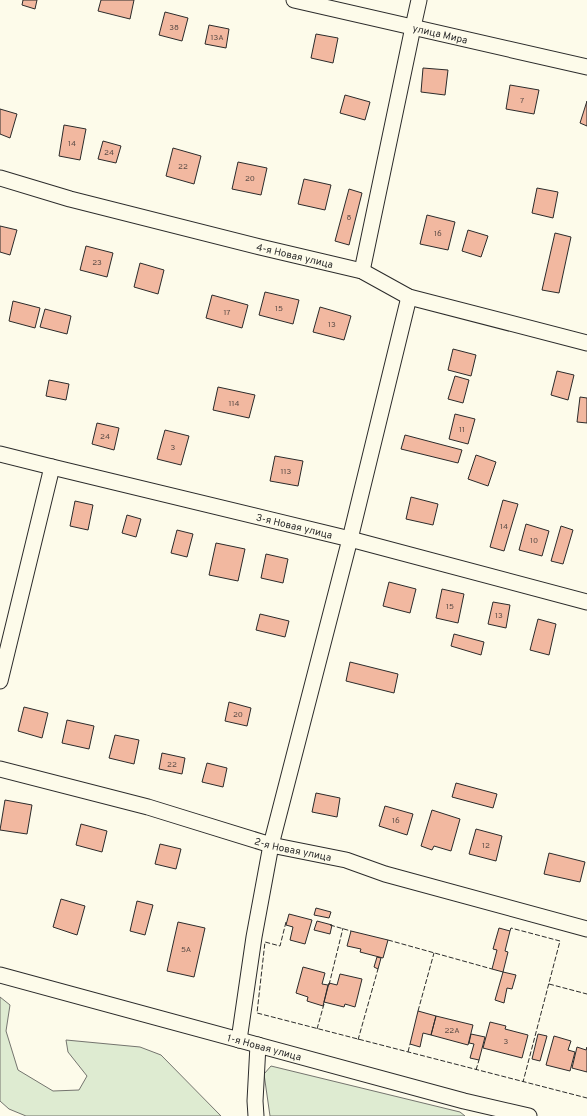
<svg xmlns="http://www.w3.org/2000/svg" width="587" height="1116" viewBox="0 0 587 1116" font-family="Overpass,sans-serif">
	<rect width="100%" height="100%" fill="#fdfbea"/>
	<!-- green -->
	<path fill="#deebd1" stroke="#74746e" d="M 0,997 L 10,1005 L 6,1031 L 18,1070 L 53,1091 L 79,1090 L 87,1076 L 68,1052 L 66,1040 L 140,1047 L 161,1055 L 221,1116 L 26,1116 L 9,1109 L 0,1101 Z
		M 271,1066 L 460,1112 L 465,1116 L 270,1116 L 264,1074 Z"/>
	<!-- building -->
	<path fill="#f2b8a0" stroke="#2b2b2b" d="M 23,0 L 37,0 L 35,9 L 22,5 Z
		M 101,0 L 134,0 L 130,19 L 98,11 Z
		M 165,12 L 188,18 L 182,41 L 159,35 Z
		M 209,25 L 229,29 L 226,48 L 205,44 Z
		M 316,34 L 338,38 L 333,63 L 311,58 Z
		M 423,68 L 448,70 L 445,95 L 421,92 Z
		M 510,85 L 539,90 L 534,114 L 506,109 Z
		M 345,95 L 370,102 L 365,120 L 340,113 Z
		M 587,101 L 587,126 L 580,123 Z
		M 0,109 L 17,114 L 10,138 L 0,134 Z
		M 64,125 L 86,129 L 80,160 L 59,156 Z
		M 103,141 L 121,146 L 116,163 L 98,159 Z
		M 173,148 L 201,156 L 194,184 L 166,176 Z
		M 238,162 L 267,168 L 261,195 L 232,189 Z
		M 304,179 L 331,185 L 325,210 L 298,204 Z
		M 537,188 L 558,192 L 553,218 L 532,213 Z
		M 349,189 L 362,193 L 349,245 L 335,241 Z
		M 427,215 L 455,222 L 448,250 L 420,244 Z
		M 0,226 L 17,230 L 10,255 L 0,252 Z
		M 468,230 L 488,236 L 481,257 L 462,251 Z
		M 555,233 L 571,237 L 559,293 L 542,290 Z
		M 86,246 L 113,253 L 107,277 L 80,270 Z
		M 140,263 L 164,270 L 158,294 L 134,287 Z
		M 265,292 L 299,300 L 293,324 L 259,315 Z
		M 212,295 L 248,305 L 242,328 L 206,318 Z
		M 13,301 L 40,308 L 35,328 L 9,321 Z
		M 320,307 L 351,316 L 344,340 L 313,332 Z
		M 45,309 L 71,316 L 67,334 L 40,327 Z
		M 453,349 L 476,355 L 471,376 L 448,370 Z
		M 557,371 L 574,375 L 568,400 L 551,395 Z
		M 455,376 L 469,380 L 463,403 L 448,399 Z
		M 49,380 L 69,384 L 66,400 L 46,396 Z
		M 218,387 L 255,395 L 249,418 L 213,410 Z
		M 580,397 L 587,398 L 587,423 L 577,422 Z
		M 455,414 L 475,419 L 468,444 L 449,439 Z
		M 97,423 L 119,428 L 114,450 L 92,444 Z
		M 165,430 L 189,436 L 181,465 L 157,459 Z
		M 405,435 L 462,450 L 458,463 L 401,449 Z
		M 476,455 L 496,462 L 488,486 L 468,479 Z
		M 275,456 L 303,461 L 298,486 L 270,481 Z
		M 411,497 L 438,504 L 433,525 L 406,519 Z
		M 503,500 L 518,504 L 504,551 L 490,547 Z
		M 75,501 L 93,505 L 88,530 L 70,526 Z
		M 127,515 L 141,519 L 136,537 L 122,533 Z
		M 526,524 L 549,531 L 542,556 L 519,550 Z
		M 561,526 L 573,530 L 563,564 L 551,561 Z
		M 177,530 L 193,534 L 187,557 L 171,553 Z
		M 216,543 L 245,549 L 238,581 L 209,575 Z
		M 266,554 L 288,559 L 283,583 L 261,578 Z
		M 389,582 L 416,589 L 410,613 L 383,606 Z
		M 442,589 L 464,594 L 458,623 L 436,618 Z
		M 493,602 L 510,605 L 506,628 L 488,624 Z
		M 260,614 L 289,621 L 285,637 L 256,630 Z
		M 538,619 L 556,624 L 549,655 L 530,650 Z
		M 454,634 L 484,642 L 481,655 L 451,646 Z
		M 350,662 L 398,674 L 394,693 L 346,681 Z
		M 229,702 L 251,708 L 247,726 L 225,721 Z
		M 24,707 L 48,713 L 42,738 L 18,731 Z
		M 67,720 L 94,726 L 89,749 L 62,743 Z
		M 115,735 L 139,740 L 134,764 L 109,758 Z
		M 162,753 L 185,758 L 182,774 L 159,769 Z
		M 207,763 L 227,768 L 223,787 L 202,782 Z
		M 456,783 L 497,794 L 493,808 L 452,797 Z
		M 316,793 L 340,798 L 337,817 L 312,812 Z
		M 5,800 L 32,805 L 27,834 L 0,830 Z
		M 385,806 L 413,814 L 407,835 L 379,826 Z
		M 432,810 L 460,819 L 451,851 L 434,846 L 432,850 L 421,846 Z
		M 81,824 L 107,831 L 102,852 L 76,845 Z
		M 476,829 L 502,836 L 496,861 L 469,854 Z
		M 160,844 L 181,849 L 176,869 L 155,864 Z
		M 549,853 L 585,862 L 580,882 L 544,874 Z
		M 61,899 L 85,906 L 77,935 L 53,927 Z
		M 137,901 L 153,905 L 145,935 L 130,931 Z
		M 316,908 L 331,912 L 329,918 L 314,915 Z
		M 289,914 L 312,920 L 305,944 L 290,940 L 293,927 L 286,925 Z
		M 317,921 L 332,925 L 330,934 L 314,930 Z
		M 178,922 L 205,928 L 194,977 L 167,971 Z
		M 499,928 L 510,931 L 505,951 L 508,952 L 503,972 L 492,969 L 497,950 L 493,949 Z
		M 351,931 L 388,940 L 383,958 L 360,952 L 361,949 L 347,946 Z
		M 377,957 L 381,958 L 378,969 L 374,967 Z
		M 303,967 L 325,973 L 322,984 L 328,985 L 323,1006 L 307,1001 L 308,997 L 296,993 Z
		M 503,972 L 516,975 L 512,989 L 507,988 L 504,1003 L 495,1000 Z
		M 340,974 L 362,979 L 355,1007 L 345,1004 L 344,1007 L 324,1002 L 329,983 L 337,985 Z
		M 418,1011 L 436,1016 L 431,1035 L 423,1033 L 420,1047 L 410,1044 Z
		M 436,1016 L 473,1025 L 468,1045 L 431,1035 Z
		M 490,1022 L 506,1026 L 505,1029 L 528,1035 L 522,1058 L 483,1048 Z
		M 471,1034 L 485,1037 L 479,1060 L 470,1058 L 474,1044 L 469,1043 Z
		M 538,1034 L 547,1036 L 540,1061 L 532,1059 Z
		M 554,1036 L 571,1041 L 568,1050 L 575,1052 L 570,1071 L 546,1065 Z
		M 577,1047 L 586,1050 L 587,1047 L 587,1072 L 572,1068 Z"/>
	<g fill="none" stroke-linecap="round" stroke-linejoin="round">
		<defs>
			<g id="minor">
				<path id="s1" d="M 294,0 L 587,67"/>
				<path id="s2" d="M 0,178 L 70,199 L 260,247 L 362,271 L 409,297 L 587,343"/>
				<path d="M 362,271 L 413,27 L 419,0"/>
				<path id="s3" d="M 0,454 L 52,467 L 350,539 L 587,602"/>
				<path d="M 0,681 L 52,467"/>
				<path id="s4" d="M 0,769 L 148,807 L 271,845 L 346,860 L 385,874 L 587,929"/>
				<path id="s5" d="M 0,975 L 464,1101 L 529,1116"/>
				<path d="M 239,1040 L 254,937 L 271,845 L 350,539 L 409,297"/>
				<path d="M 256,1116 L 255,1101 L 258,1045"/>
			</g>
		</defs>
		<!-- minor casing -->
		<use href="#minor" stroke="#2b2b2b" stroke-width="17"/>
		<!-- minor -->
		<use href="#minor" stroke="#fdfbea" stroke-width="15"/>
		<!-- fence -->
		<path stroke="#2b2b2b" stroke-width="1" stroke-dasharray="5 2" stroke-linecap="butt" d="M 286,922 L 280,946 L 265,942 L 257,1013 L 587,1098
			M 330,925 L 351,931
			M 510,931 L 511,928 L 560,941 L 523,1082
			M 388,940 L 492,969
			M 549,984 L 587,994
			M 329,985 L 343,928
			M 418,1011 L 434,953
			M 317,1029 L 324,1004
			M 358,1040 L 378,969
			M 408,1052 L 410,1044
			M 476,1070 L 479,1060"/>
	</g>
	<g text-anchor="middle" stroke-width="3" stroke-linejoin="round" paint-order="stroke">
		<!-- number labels -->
		<g font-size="8" fill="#5d4e48">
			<text x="174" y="30">38</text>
			<text x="217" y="40">13А</text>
			<text x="522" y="103">7</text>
			<text x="72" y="146">14</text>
			<text x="109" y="155">24</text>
			<text x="183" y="169">22</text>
			<text x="250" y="181">20</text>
			<text x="349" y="220">8</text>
			<text x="438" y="236">16</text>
			<text x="97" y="265">23</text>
			<text x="279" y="311">15</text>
			<text x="227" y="315">17</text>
			<text x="332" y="327">13</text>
			<text x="234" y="406">114</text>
			<text x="462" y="432">11</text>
			<text x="105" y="439">24</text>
			<text x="173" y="450">3</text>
			<text x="286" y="474">113</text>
			<text x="504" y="529">14</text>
			<text x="534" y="543">10</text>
			<text x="450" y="609">15</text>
			<text x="499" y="618">13</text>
			<text x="238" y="717">20</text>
			<text x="172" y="767">22</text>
			<text x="396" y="823">16</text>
			<text x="486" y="848">12</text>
			<text x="186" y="952">5А</text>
			<text x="452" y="1033">22А</text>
			<text x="506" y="1044">3</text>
		</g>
		<!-- street labels -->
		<g font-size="10" fill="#2b2b2b" stroke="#fdfbea">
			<text dy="4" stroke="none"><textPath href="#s1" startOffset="150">улица Мира</textPath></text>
			<text dy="4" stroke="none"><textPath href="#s2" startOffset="305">4-я Новая улица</textPath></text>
			<text dy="4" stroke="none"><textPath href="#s3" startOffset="303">3-я Новая улица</textPath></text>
			<text dy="4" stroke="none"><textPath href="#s4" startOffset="304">2-я Новая улица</textPath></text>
			<text dy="4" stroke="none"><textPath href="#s5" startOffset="274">1-я Новая улица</textPath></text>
		</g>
	</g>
</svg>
